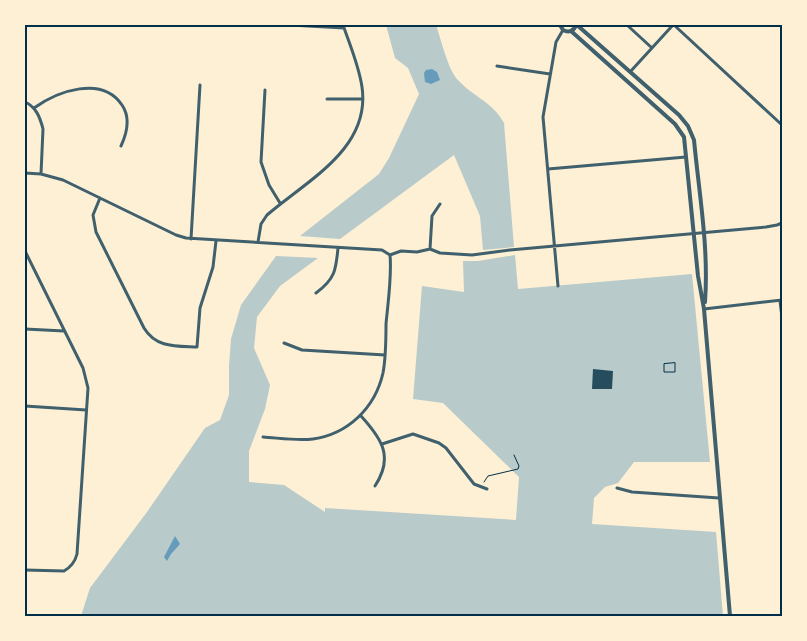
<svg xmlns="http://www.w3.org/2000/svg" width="807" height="641" viewBox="0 0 807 641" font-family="'Golos Text',sans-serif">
	<rect width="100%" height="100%" fill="#fdf0d5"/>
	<!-- green -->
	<path fill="#b9caca" d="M 386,25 L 436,25 C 441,39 448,70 458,80 C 473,97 492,101 504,123 L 514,247 L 483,250 L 480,216 L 454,155 L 340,239 L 300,236 L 379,174 L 389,158 L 419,94 L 408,68 L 395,58 Z
		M 515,255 L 518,289 L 692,274 L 710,462 L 634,462 L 618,483 L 605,487 L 594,498 L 592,524 L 716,532 L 723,616 L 81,616 L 90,588 L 147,512 L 205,428 L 220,420 L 229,395 L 229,366 L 231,339 L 241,305 L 276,256 L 318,258 L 280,286 L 257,317 L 254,348 L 270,385 L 265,409 L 249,451 L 249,482 L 284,485 L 325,512 L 325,508 L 516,520 L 519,477 L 443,403 L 413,399 L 422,286 L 464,292 L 463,261 L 478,261 Z"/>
	<!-- water -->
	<path fill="#669bbc" d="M 432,69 L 437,72 L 440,80 L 431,84 L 425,82 L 424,73 L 426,70 Z
		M 175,536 L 180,544 L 171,554 L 167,561 L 164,557 Z"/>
	<!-- building -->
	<path fill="#264d5e" d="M 593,369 L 613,371 L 612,389 L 592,389 Z"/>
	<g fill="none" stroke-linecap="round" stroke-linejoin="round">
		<!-- path -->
		<path stroke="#003049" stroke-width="1" d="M 675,363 L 675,372 L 664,372 L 664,364 Z
			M 484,482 L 488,476 L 518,469 L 519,466 L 514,455"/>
		<!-- minor -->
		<path stroke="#3f606c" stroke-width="3" d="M 290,25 L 344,28
			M 627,25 L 652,48
			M 674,25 L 782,125
			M 780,25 L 782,27
			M 497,66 L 550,74
			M 630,72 L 673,25
			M 265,90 L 261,162 L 269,185 L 280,203
			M 327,99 L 363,99
			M 25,102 C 36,107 40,117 43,129 L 41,174
			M 34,108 C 58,91 102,75 122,105 C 131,118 127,133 121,146
			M 548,169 L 686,157
			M 25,173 L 41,174 L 63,180 L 176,235 L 186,238 L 382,250 L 390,255 L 401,251 L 417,252 L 430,249 L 440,253 L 472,255 L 510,250 L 766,227 L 777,225 L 782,223
			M 100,198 L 93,215 L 96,232 L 144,328 C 156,348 176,346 197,347 L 200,308 L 213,267 L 216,241
			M 191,239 L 200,85
			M 258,242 L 261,224 L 267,215 C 306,181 371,149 362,87 C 359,66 350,45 343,25
			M 430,249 L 432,216 L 440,204
			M 25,251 L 83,368 L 88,388 L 77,554 C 75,562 71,567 64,571 L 25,570
			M 558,286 L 543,117 L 556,42 L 563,30
			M 316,293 C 335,279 336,270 338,248
			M 780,301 L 782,317
			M 704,309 L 782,300
			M 25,329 L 64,331
			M 284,343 L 302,350 L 385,355
			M 25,406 L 86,410
			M 361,416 C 382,439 394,457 375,486
			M 263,437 C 279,438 297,441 313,439 C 348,434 375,408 383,373 C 386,357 386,340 386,324 C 388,302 392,276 390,255
			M 382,444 L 413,434 L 439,443 L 446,448 L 474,484 L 487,489
			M 617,488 L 632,492 L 719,498"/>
		<!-- tertiary -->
		<path stroke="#3f606c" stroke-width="4" d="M 560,25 L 563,30 C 569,33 574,31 576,25
			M 577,25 L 679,115 L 688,126 L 694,140 C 699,193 709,248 705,302
			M 571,31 L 675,124 L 684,137 L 698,276 L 704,309 L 730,616"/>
	</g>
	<!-- border -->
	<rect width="807" height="641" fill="none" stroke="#fdf0d5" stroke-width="52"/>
	<rect x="26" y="26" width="755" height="589" fill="none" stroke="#003049" stroke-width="2"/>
</svg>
